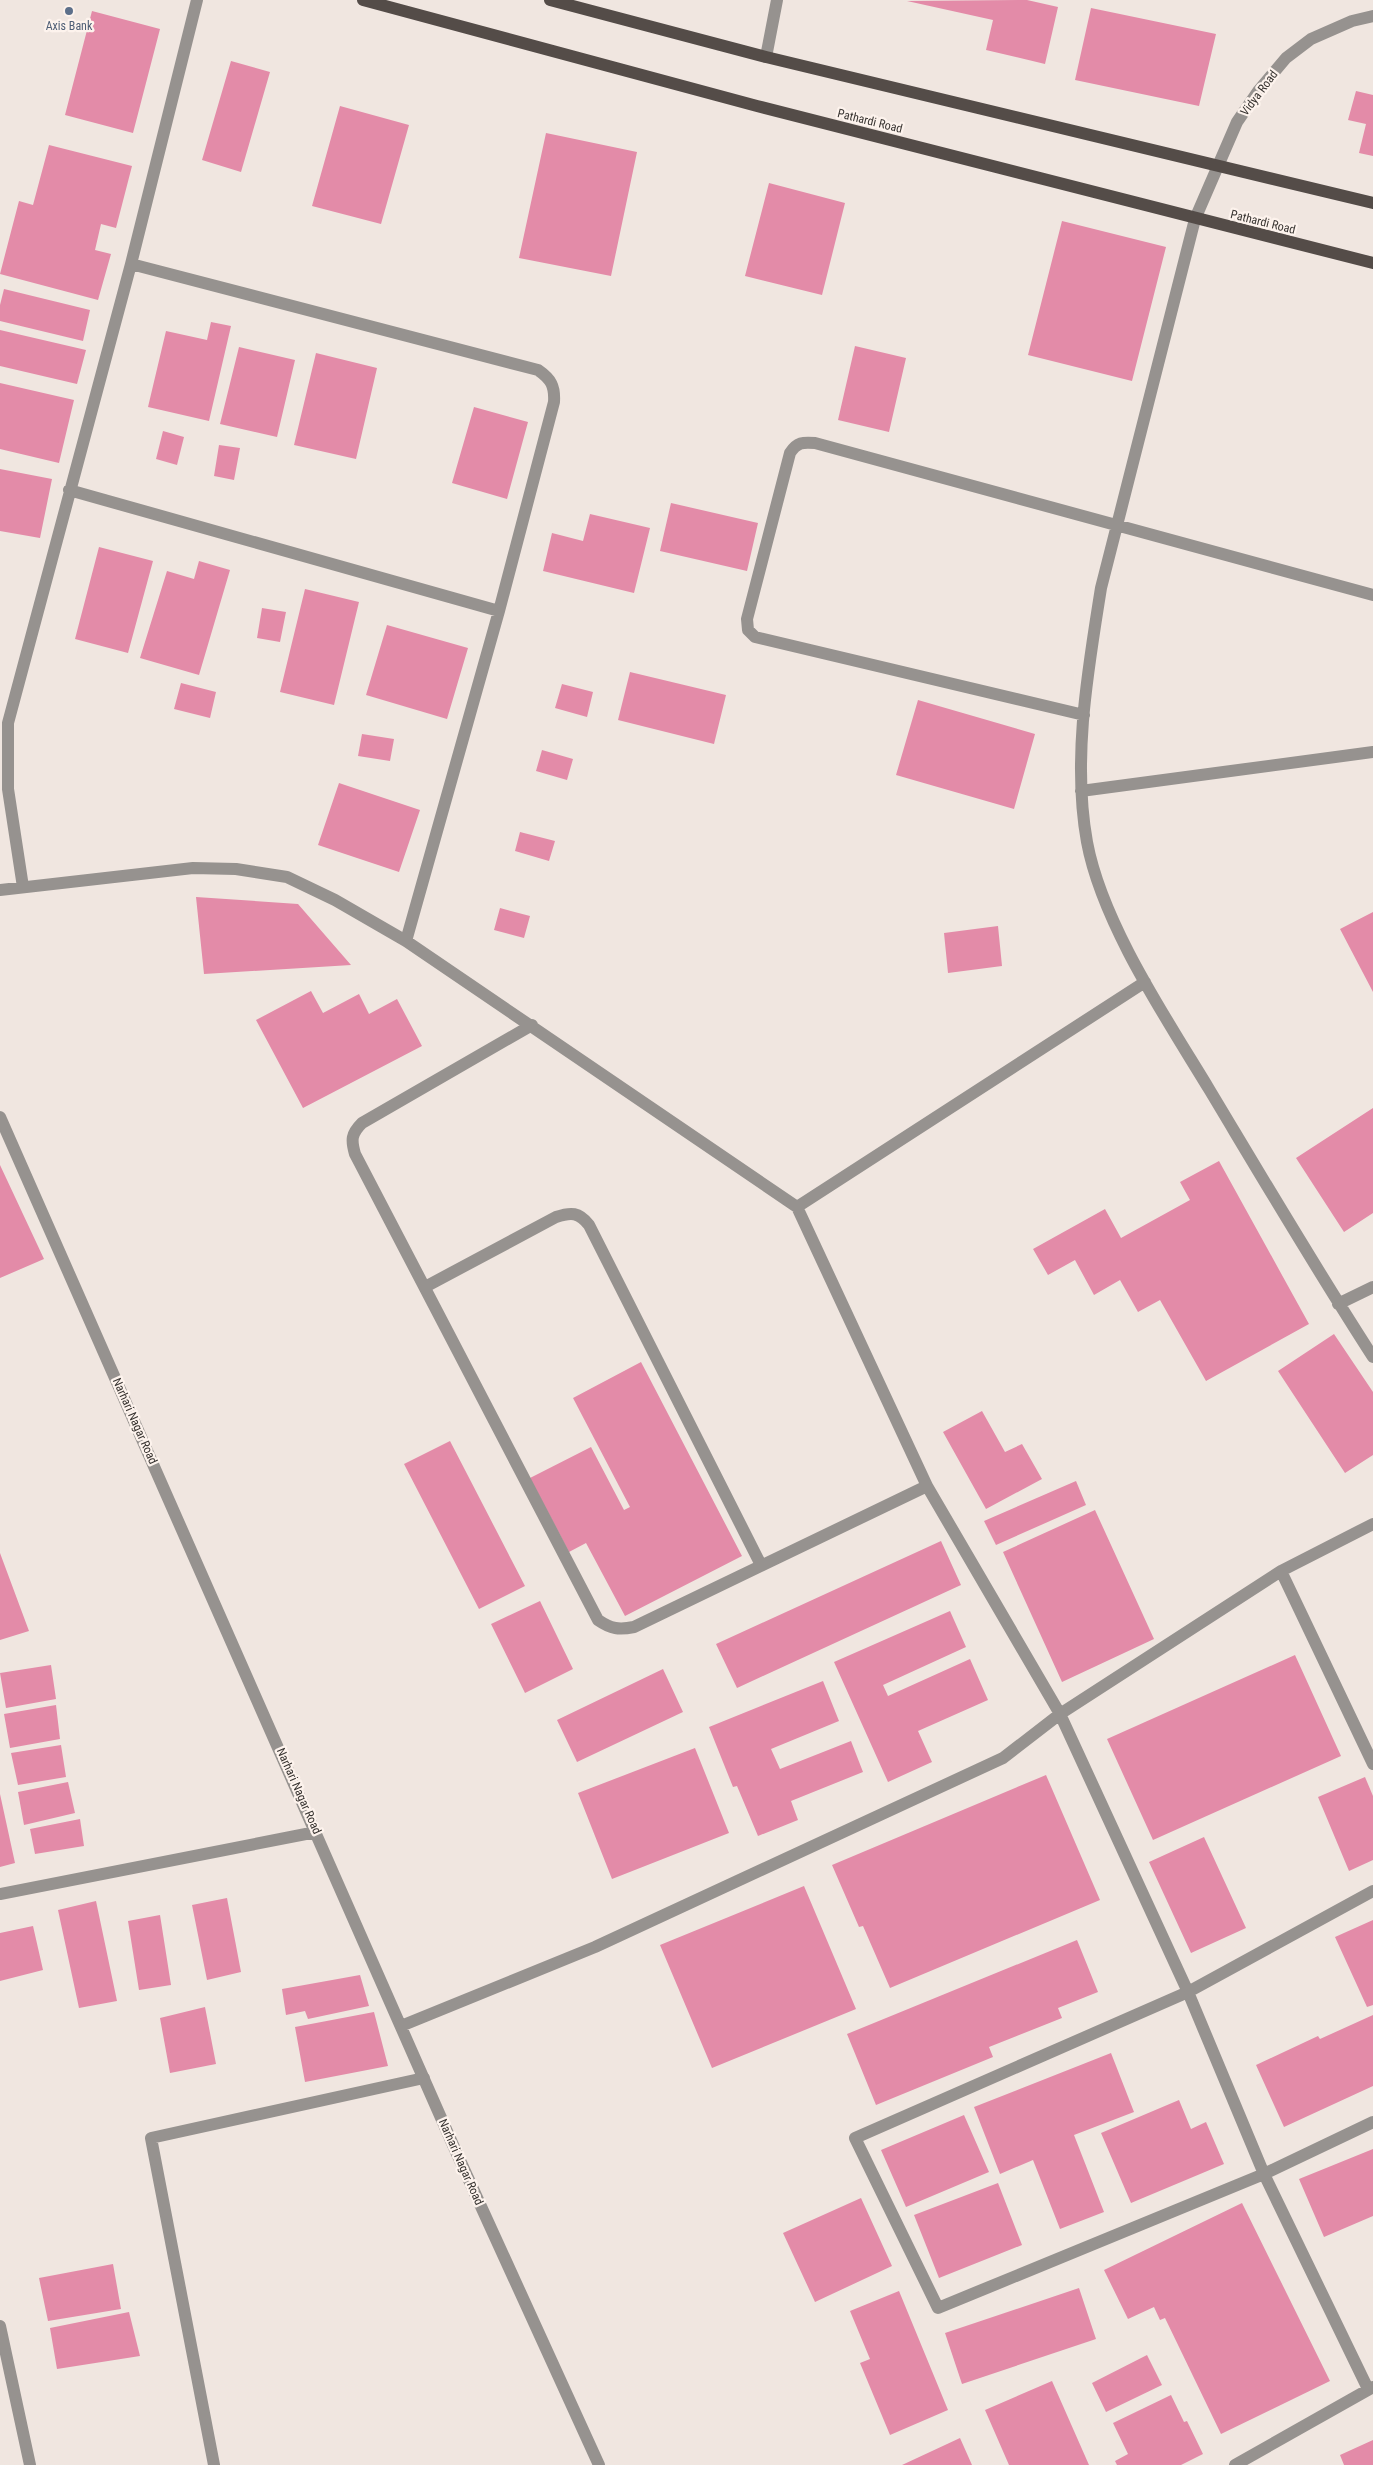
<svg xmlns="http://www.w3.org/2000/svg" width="1373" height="2465" viewBox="0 0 1373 2465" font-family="'Roboto Condensed',sans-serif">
	<rect width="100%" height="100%" fill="#f0e6e0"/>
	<!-- building -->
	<path fill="#e38ba8" d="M 1027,0 L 1058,7 L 1045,64 L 986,50 L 993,20 L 907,1 Z
		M 1091,8 L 1216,34 L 1199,106 L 1075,80 Z
		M 92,11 L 160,29 L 133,133 L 65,115 Z
		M 231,61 L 270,72 L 241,172 L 202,160 Z
		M 1356,91 L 1373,95 L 1373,156 L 1359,153 L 1366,124 L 1348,120 Z
		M 340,106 L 409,125 L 381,224 L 312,206 Z
		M 546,133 L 637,152 L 611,276 L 519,258 Z
		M 49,145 L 132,166 L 116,228 L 101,224 L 95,250 L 111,254 L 98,300 L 0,274 L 19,201 L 33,205 Z
		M 769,183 L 845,203 L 822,295 L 745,276 Z
		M 1062,221 L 1166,247 L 1132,381 L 1028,355 Z
		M 4,289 L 90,310 L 83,341 L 0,321 L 0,305 Z
		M 211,322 L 231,326 L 209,421 L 148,407 L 166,331 L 207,340 Z
		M 0,330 L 86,350 L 77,384 L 0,366 Z
		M 855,346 L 906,358 L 889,432 L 838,420 Z
		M 239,347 L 295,360 L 277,437 L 220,424 Z
		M 316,353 L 377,368 L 356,459 L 294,445 Z
		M 0,383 L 74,400 L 59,463 L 0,449 Z
		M 474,407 L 528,422 L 507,499 L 452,483 Z
		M 163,431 L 184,437 L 177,465 L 156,459 Z
		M 219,445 L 240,448 L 234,480 L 214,476 Z
		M 0,469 L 52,479 L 40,538 L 0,531 Z
		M 671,503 L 758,523 L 747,571 L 660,551 Z
		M 590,514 L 650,528 L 634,593 L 543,571 L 552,533 L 583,541 Z
		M 99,547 L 153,561 L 128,653 L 75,639 Z
		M 199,561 L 230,570 L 199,675 L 140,658 L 167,571 L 194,579 Z
		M 305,589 L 359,602 L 334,705 L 280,692 Z
		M 262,608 L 286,612 L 280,642 L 257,638 Z
		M 387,625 L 468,648 L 447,719 L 366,695 Z
		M 630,672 L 726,695 L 714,744 L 618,720 Z
		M 181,683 L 216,692 L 210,718 L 174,709 Z
		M 562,684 L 593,692 L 587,717 L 555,708 Z
		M 918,700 L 1035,734 L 1014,809 L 896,775 Z
		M 362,734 L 394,739 L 390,761 L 358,756 Z
		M 542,750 L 573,759 L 567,780 L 536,771 Z
		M 339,783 L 420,810 L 399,872 L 318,845 Z
		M 520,832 L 555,841 L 549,861 L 515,851 Z
		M 196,897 L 298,904 L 351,965 L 204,974 Z
		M 500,908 L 530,916 L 524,938 L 494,930 Z
		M 1373,912 L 1373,992 L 1340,929 Z
		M 998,926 L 1002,966 L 948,973 L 944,933 Z
		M 311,991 L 323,1013 L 359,994 L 369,1014 L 397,999 L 422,1046 L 303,1108 L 256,1020 Z
		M 1373,1108 L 1373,1213 L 1344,1232 L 1296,1158 Z
		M 1219,1161 L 1309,1324 L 1206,1381 L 1160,1300 L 1138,1312 L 1120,1280 L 1094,1295 L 1075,1260 L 1048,1275 L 1033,1249 L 1105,1209 L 1121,1238 L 1190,1200 L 1180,1182 Z
		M 0,1165 L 44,1259 L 0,1278 Z
		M 1334,1334 L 1373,1392 L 1373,1455 L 1345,1473 L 1278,1371 Z
		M 641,1362 L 742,1556 L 625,1616 L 586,1543 L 569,1552 L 530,1478 L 591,1447 L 624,1510 L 630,1507 L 573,1398 Z
		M 982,1411 L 1005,1452 L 1022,1444 L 1042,1479 L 986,1509 L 943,1432 Z
		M 450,1441 L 525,1586 L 479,1609 L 404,1464 Z
		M 1076,1481 L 1086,1505 L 996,1545 L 984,1521 Z
		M 1095,1510 L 1154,1639 L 1062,1682 L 1003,1552 Z
		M 941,1541 L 961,1585 L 737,1688 L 716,1644 Z
		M 0,1553 L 29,1631 L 0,1640 Z
		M 540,1601 L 573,1669 L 525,1693 L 491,1624 Z
		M 950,1611 L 966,1647 L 883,1685 L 888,1696 L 970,1659 L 988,1700 L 918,1731 L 932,1762 L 888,1782 L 834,1662 Z
		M 1295,1655 L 1341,1756 L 1153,1840 L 1107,1739 Z
		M 51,1665 L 56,1699 L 6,1708 L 0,1673 Z
		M 663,1669 L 683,1712 L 577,1762 L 557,1720 Z
		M 823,1681 L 839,1721 L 771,1749 L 780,1769 L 851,1741 L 863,1772 L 791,1801 L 798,1820 L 758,1836 L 737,1786 L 733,1787 L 709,1727 Z
		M 56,1705 L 60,1739 L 10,1748 L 4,1714 Z
		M 61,1745 L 66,1777 L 18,1785 L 11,1753 Z
		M 695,1748 L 729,1833 L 612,1879 L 578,1793 Z
		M 1046,1775 L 1100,1900 L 890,1988 L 863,1926 L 859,1927 L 832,1865 Z
		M 1365,1777 L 1373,1796 L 1373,1860 L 1349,1871 L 1318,1797 Z
		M 68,1782 L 75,1813 L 24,1825 L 18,1792 Z
		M 0,1794 L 15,1863 L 0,1867 Z
		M 80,1819 L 84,1846 L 35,1854 L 30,1829 Z
		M 1204,1837 L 1246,1928 L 1191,1953 L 1149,1862 Z
		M 804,1886 L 856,2009 L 712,2068 L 660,1945 Z
		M 227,1898 L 241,1972 L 207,1980 L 192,1905 Z
		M 96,1901 L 117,2001 L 79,2008 L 58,1910 Z
		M 160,1915 L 171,1985 L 139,1990 L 128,1921 Z
		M 1373,1920 L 1373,2005 L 1367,2007 L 1335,1937 Z
		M 33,1926 L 43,1970 L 0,1981 L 0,1933 Z
		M 1077,1940 L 1098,1992 L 1058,2008 L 1062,2018 L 989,2047 L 993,2057 L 876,2105 L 847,2034 Z
		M 360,1975 L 369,2006 L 308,2019 L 305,2011 L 286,2015 L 282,1989 Z
		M 205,2007 L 216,2064 L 170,2073 L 160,2018 Z
		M 374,2012 L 388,2066 L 305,2082 L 295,2027 Z
		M 1373,2015 L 1373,2086 L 1284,2127 L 1256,2065 L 1318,2036 L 1320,2039 Z
		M 1111,2053 L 1134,2112 L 1074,2135 L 1104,2212 L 1060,2229 L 1033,2160 L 1000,2174 L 974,2107 Z
		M 1179,2100 L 1191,2129 L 1206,2122 L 1224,2164 L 1131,2203 L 1101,2133 Z
		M 964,2115 L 989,2172 L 906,2207 L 881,2150 Z
		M 1373,2149 L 1373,2216 L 1324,2237 L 1299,2179 Z
		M 998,2183 L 1022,2245 L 939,2278 L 914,2215 Z
		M 861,2198 L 892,2266 L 815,2302 L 783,2233 Z
		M 1242,2203 L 1330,2381 L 1221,2434 L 1165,2318 L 1160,2320 L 1154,2307 L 1128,2319 L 1104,2270 Z
		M 113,2264 L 121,2309 L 48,2321 L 39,2278 Z
		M 1079,2288 L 1096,2339 L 962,2384 L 945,2333 Z
		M 899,2291 L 948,2410 L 890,2435 L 860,2363 L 870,2359 L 850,2311 Z
		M 129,2312 L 140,2356 L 57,2369 L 50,2328 Z
		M 1147,2355 L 1162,2385 L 1106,2412 L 1092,2383 Z
		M 1052,2381 L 1089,2465 L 1009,2465 L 985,2410 Z
		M 1171,2395 L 1184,2422 L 1187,2421 L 1203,2454 L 1181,2465 L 1117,2465 L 1115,2461 L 1128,2454 L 1113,2423 Z
		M 960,2438 L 972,2465 L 902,2465 Z
		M 1373,2440 L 1373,2465 L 1344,2465 L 1340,2455 Z"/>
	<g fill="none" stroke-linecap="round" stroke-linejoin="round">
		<!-- minor -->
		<path stroke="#96928f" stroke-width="12" d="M 1373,16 L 1352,21 L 1311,39 L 1286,58 L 1259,90 L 1237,122 L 1195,219 L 1101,588 C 1088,670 1072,759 1087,842 C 1102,923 1166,1018 1209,1089 C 1263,1179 1316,1269 1373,1357
			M 766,57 L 777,0
			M 131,264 L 538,370 C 551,379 555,386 554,402 L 499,611 L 406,941
			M 69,490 L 499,611
			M 1084,715 L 755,637 L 748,630 L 747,619 L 790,453 C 797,442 803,442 815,443 L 1373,595
			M 1081,791 L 1373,752
			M 23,887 L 8,789 L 8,723 L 131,264 L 197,0
			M 0,890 L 193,868 L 236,869 L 287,877 L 335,900 L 406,941 L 797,1207 L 927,1486 L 1060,1714 L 1188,1992 L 1264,2174 L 1368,2389
			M 532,1025 L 362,1123 C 351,1134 351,1140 355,1154 L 598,1620 C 611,1629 619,1630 634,1627 L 927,1486
			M 0,1117 L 453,2145 L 599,2465
			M 797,1207 L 1145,982
			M 425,1287 L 556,1217 C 571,1212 579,1212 589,1225 L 761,1565
			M 1338,1304 L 1373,1287
			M 1281,1571 L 1373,1764
			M 1373,1891 L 1188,1992 L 855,2138 L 938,2308 L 1264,2174 L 1373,2122
			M 0,1894 L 316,1832
			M 401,2026 L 595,1947 L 1003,1758 L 1060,1714 L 1281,1571 L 1373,1524
			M 0,2326 L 30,2465
			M 214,2465 L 151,2138 L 424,2078
			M 1235,2465 L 1373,2387"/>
		<!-- major -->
		<path stroke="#544c48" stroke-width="12" d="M 363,0 L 757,106 L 1373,263
			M 550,0 L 766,57 L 1373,203"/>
	</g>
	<!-- markers -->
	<circle fill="#5c6f8a" stroke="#fdf3ed" stroke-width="2" cx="69" cy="11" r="5"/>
	<g text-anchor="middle" stroke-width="4.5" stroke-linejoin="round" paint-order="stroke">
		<!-- service labels -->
		<g font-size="12" fill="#4e5e75" stroke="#fdf3ed">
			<text x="69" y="30">Axis Bank</text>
		</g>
		<!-- street labels -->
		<g font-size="12" fill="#36322f" stroke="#fdf3ed">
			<text transform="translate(1259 93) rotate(-53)" y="4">Vidya Road</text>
			<text transform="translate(870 121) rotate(14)" y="4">Pathardi Road</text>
			<text transform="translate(1263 222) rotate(14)" y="4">Pathardi Road</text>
			<text transform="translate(135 1421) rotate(66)" y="4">Narhari Nagar Road</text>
			<text transform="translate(299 1791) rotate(66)" y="4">Narhari Nagar Road</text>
			<text transform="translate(461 2162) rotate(66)" y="4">Narhari Nagar Road</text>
		</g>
	</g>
</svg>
